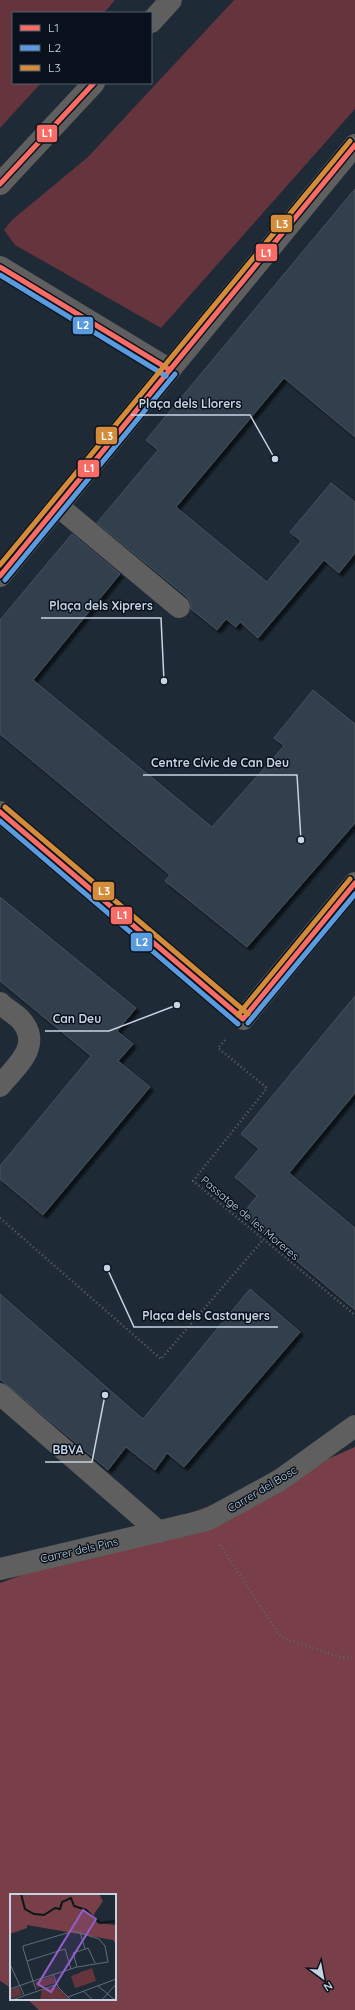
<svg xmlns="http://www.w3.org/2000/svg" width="355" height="2010" viewBox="0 0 355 2010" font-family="Quicksand,sans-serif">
	<defs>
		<filter id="shadow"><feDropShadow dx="3.5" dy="3.5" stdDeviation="1" flood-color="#0009"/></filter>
	</defs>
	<rect width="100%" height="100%" fill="#1e2a36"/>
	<!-- green -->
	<path fill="#65343c" d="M 0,0 L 115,0 L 104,13 L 13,13 L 13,83 L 41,83 L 0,128 Z
		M 234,0 L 355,0 L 355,109 L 161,328 L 15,245 L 4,230 L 12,220 L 88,157 Z"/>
	<!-- forest -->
	<path fill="#783f48" d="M 355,1447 L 355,2010 L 39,2010 L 27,1999 L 115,1999 L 115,1895 L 11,1895 L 11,1988 L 0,1981 L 0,1583 L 280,1480 Z"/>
	<!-- building -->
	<path fill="#33404e" stroke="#48515c" filter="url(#shadow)" d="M 355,189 L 355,437 L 284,378 L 176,507 L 267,582 L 301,541 L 290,532 L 331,483 L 355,502 L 355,553 L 339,573 L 324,560 L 258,638 L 240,622 L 236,627 L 226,619 L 217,630 L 191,609 L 191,603 L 187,597 L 97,523 L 158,450 L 146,440 Z
		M 72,534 L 120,574 L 33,680 L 212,827 L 284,746 L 274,738 L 313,690 L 355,724 L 355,823 L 247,947 L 165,881 L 170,875 L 0,734 L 0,620 Z
		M 0,897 L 136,1008 L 117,1031 L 133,1044 L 118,1061 L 150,1087 L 43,1215 L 0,1179 L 0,1166 L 91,1056 L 0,981 Z
		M 355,996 L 355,1093 L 289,1173 L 355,1228 L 355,1310 L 242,1215 L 257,1196 L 235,1177 L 259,1149 L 241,1134 Z
		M 250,1289 L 300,1332 L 184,1467 L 167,1453 L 155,1470 L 126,1447 L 108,1470 L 0,1379 L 0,1294 L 143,1419 Z"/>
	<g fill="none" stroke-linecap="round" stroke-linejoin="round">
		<!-- path -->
		<path stroke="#616466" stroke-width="2.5" stroke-dasharray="1 3" stroke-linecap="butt" d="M 225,1040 L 218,1048 L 267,1088 L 193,1181 L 355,1315
			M 0,1218 L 161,1359 L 263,1240
			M 220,1545 L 281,1637 L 340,1657 L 355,1658"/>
		<!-- minor -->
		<path stroke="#5f5f5f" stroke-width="22" d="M 151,22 L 171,0
			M 0,184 L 94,83
			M 0,267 L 170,370
			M 58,506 L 179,607
			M 0,576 L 355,145
			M 0,812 L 243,1019 L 355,883
			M 0,1003 C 6,1009 14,1013 20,1019 C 44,1045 16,1066 0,1086
			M 0,1394 L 159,1532
			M 0,1569 L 207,1520 L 280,1480 L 355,1426"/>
		<defs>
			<path id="bus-1" d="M 0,184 L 94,83
				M 0,267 L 170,370
				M 0,576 L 355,145
				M 0,812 L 243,1019
				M 243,1019 L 355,883"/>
			<path id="bus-2" d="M 0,275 L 166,376
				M 5,580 L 175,374
				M 0,821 L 238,1024
				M 248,1023 L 355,894"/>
			<path id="bus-3" d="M 0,565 L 350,141
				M 5,807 L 248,1014
				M 238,1015 L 350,879"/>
		</defs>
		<!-- bus-1 casing -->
		<use href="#bus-1" stroke="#09121c" stroke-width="8"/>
		<!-- bus-2 casing -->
		<use href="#bus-2" stroke="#09121c" stroke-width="8"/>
		<!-- bus-3 casing -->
		<use href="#bus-3" stroke="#09121c" stroke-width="8"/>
		<!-- bus-1 -->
		<use href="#bus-1" stroke="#f86c65" stroke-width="5"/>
		<!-- bus-2 -->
		<use href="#bus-2" stroke="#5a9be0" stroke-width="5"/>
		<!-- bus-3 -->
		<use href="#bus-3" stroke="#d48c3a" stroke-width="5"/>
	</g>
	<g text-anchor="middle" stroke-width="3" stroke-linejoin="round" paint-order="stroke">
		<!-- street labels -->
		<g font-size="11" fill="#c6d3e3" stroke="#09121c">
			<text transform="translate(250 1218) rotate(40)" y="4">Passatge de les Moreres</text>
			<text transform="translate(262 1489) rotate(-31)" y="4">Carrer del Bosc</text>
			<text transform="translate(79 1550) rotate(-13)" y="4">Carrer dels Pins</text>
		</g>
	</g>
	<!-- overview -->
	<g transform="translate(10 1894)">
		<rect width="106" height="106" fill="#1e2a36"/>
		<path d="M 82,74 L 86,87 L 65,94 L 61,82 ZM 42,82 L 46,89 L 27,94 L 25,88 ZM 9,93 L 12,101 L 0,105 L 0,96 ZM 44,93 L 47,93 L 60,106 L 30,106 L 32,96 Z" fill="#65343c"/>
		<path d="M 0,0 L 89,0 L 93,7 L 84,20 L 85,24 L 87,29 L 106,31 L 106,50 L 103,46 L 17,31 L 17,34 L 0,40 Z" fill="#783f48"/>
		<path fill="none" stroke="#0a1718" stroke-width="2" d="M 11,0 L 15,15 L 24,20 L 34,21 L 45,14 L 50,15 L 52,8 L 61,4 L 64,12 L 76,16 L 90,29 L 106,27"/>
		<path fill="none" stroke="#616e7b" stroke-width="1" d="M 70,38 L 75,55M 17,67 L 55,55 L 61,75M 0,70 L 14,101M 67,73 L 63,59 L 78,54 L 85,69M 43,80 L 48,93 L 61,106M 88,92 L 105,106M 0,95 L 23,87 L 67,73 L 98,68 L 95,52 L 89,45 L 64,37 L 13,52 L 13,54 L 23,87 L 26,96M 73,97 L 83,106M 58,103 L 106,85M 2,106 L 48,90M 92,106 L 106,90"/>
		<path fill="#925eca" fill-opacity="0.15" stroke="#925eca" stroke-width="2" d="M 73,16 L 86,25 L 41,98 L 28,90 Z"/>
		<rect width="106" height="106" fill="none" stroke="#c6d3e3" stroke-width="2"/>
	</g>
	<!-- callouts -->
	<path fill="none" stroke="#c6d3e3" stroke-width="1.5" d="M275 459L250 415H131M164 681L161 618H41M301 840L297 775H143M177 1005L109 1031H45M107 1268L134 1327H278M105 1395L92 1462H45"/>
	<g fill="#c6d3e3" stroke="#09121c" stroke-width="1.5">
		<circle cx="275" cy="459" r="4"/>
		<circle cx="164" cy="681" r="4"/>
		<circle cx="301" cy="840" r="4"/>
		<circle cx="177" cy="1005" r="4"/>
		<circle cx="107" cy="1268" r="4"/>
		<circle cx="105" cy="1395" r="4"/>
	</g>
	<g font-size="12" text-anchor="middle" font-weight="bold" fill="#c6d3e3" stroke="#09121c" stroke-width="3" stroke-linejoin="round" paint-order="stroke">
		<text x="190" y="408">Plaça dels Llorers</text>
		<text x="101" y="610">Plaça dels Xiprers</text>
		<text x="220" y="767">Centre Cívic de Can Deu</text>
		<text x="77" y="1023">Can Deu</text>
		<text x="206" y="1320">Plaça dels Castanyers</text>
		<text x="68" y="1454">BBVA</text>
	</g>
	<g stroke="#09121c" stroke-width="1.5">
		<rect x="36" y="124" width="22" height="19" rx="4" fill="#f86c65"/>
		<rect x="270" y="214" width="23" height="19" rx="4" fill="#d48c3a"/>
		<rect x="255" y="243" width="23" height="19" rx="4" fill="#f86c65"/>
		<rect x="72" y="316" width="22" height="19" rx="4" fill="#5a9be0"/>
		<rect x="95" y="426" width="23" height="19" rx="4" fill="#d48c3a"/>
		<rect x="77" y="459" width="23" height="19" rx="4" fill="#f86c65"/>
		<rect x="92" y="881" width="23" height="20" rx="4" fill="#d48c3a"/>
		<rect x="110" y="906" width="23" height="19" rx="4" fill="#f86c65"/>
		<rect x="130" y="932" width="23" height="20" rx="4" fill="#5a9be0"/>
	</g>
	<g font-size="11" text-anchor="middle" font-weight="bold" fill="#fff">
		<text x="47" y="137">L1</text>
		<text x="282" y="228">L3</text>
		<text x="266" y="257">L1</text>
		<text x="83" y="329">L2</text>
		<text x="107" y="440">L3</text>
		<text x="89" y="472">L1</text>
		<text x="104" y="895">L3</text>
		<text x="122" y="919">L1</text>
		<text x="142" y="946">L2</text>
	</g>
	<!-- legend -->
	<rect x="12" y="12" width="140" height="72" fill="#09121c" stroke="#555f6c"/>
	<rect x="20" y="25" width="20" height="6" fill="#f86c65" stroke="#555f6c"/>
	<text x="48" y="32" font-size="12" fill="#c6d3e3">L1</text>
	<rect x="20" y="45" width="20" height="6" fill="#5a9be0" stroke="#555f6c"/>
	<text x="48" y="52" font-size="12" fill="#c6d3e3">L2</text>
	<rect x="20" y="65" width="20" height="6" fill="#d48c3a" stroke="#555f6c"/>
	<text x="48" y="72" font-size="12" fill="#c6d3e3">L3</text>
	<!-- north arrow -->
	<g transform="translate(323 1978) rotate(148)" stroke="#09121c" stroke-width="3" paint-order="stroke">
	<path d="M0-3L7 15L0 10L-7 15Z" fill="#c6d3e3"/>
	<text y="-6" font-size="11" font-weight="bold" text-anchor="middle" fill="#c6d3e3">N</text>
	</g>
</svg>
